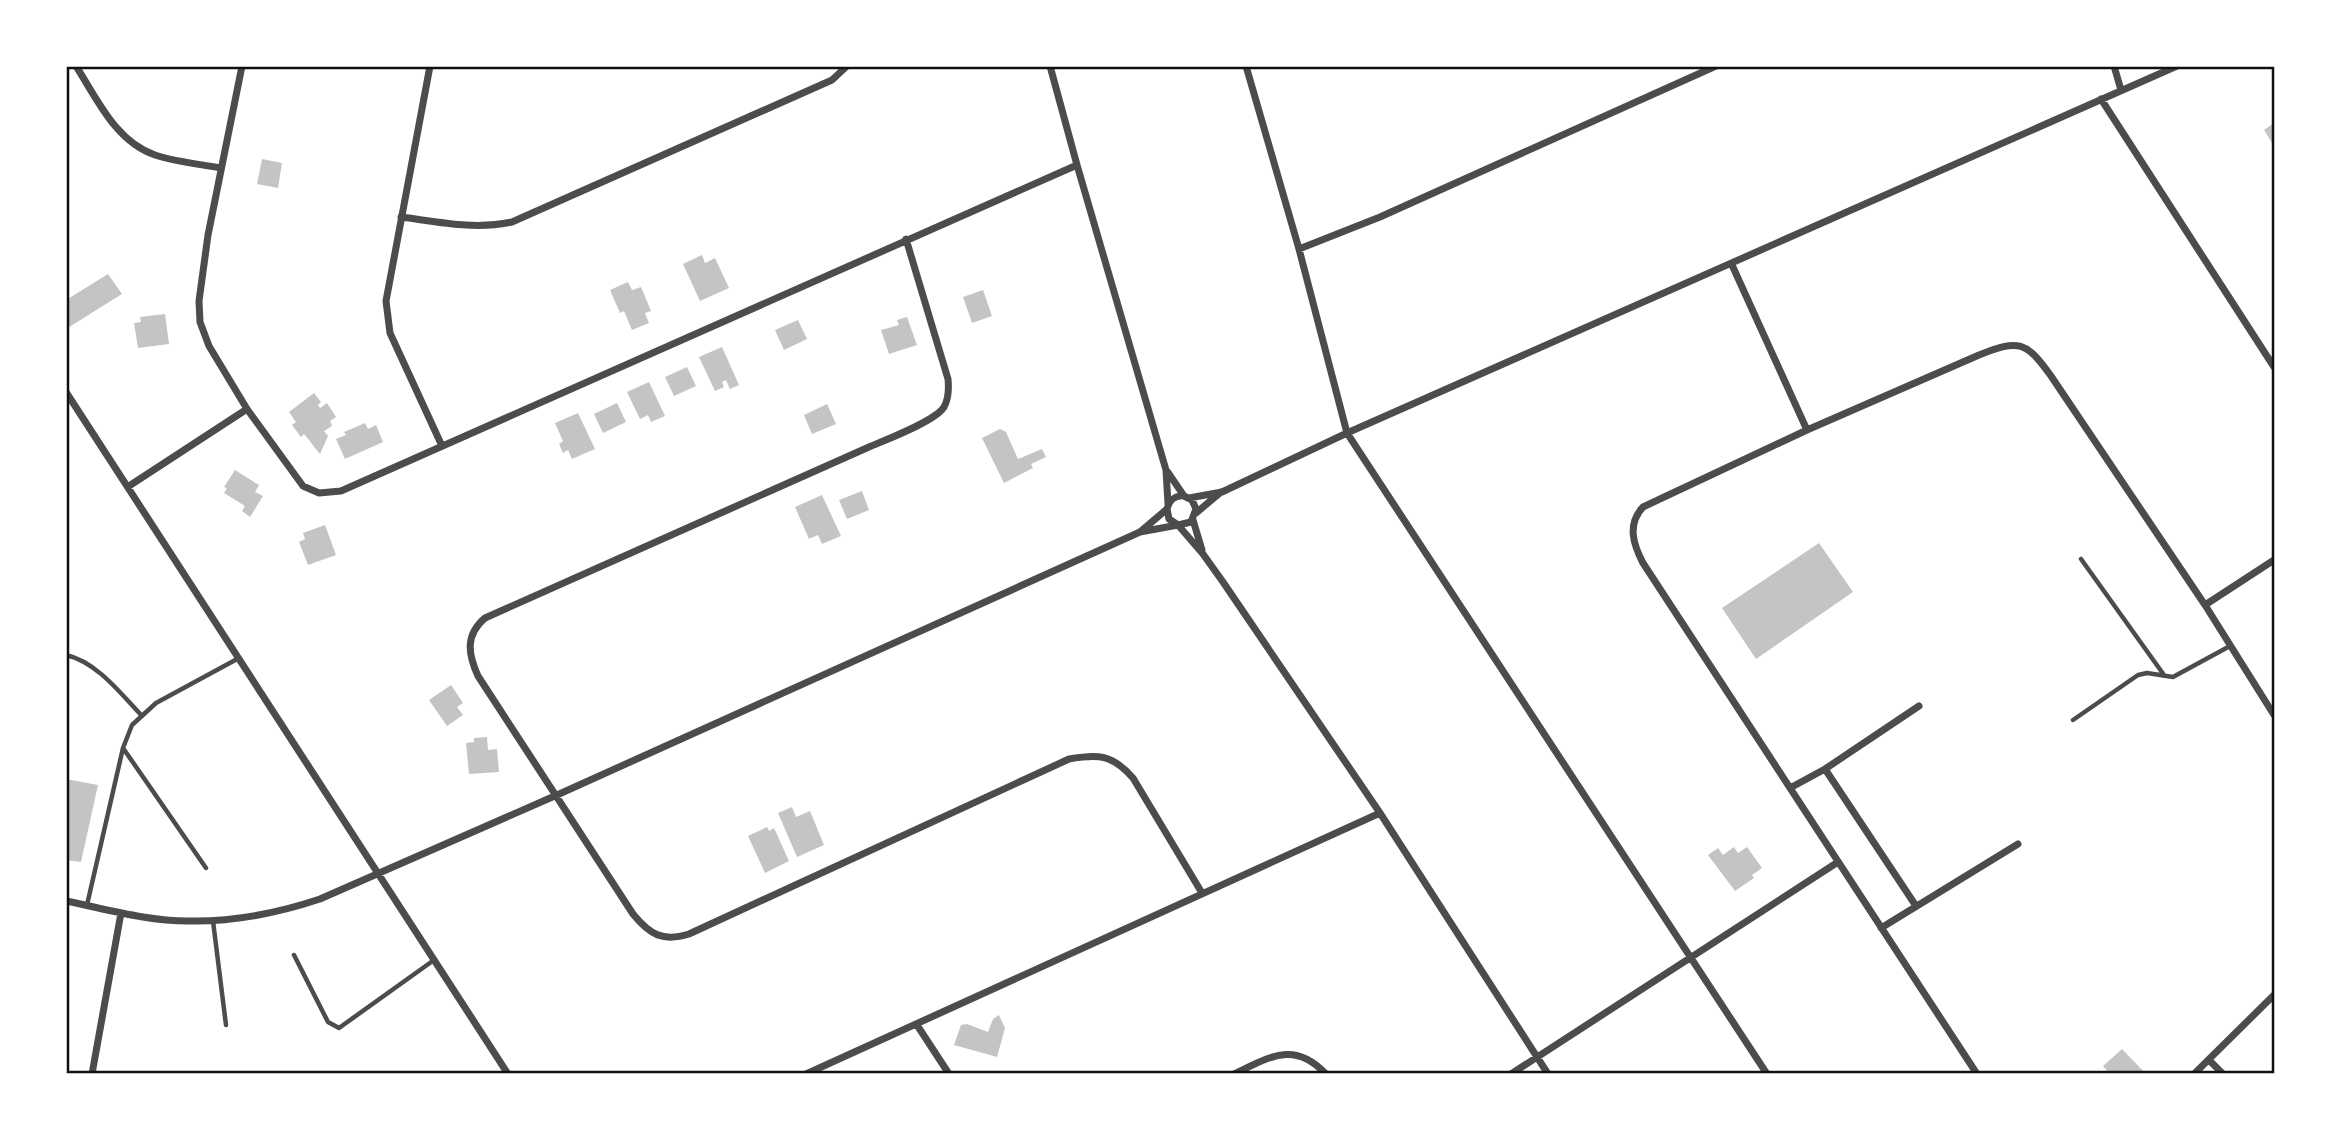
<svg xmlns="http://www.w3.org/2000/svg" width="2341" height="1140" viewBox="0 0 2341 1140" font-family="'Libre Baskerville',serif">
	<rect width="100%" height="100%" fill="#fff"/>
	<!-- building -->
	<path fill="#c4c4c4" d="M 2274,123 L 2274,146 L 2264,130 Z
		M 262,159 L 282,163 L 278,188 L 257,184 Z
		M 702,255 L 705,263 L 715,258 L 729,288 L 700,301 L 683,264 Z
		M 108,274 L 122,294 L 66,329 L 66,300 Z
		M 628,282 L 632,290 L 641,287 L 651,311 L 645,313 L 649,323 L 632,330 L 624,311 L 620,313 L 610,290 Z
		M 983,290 L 992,316 L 972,323 L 963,297 Z
		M 165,314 L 169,344 L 138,348 L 134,323 L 141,322 L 140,317 Z
		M 907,317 L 917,345 L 889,354 L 881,330 L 899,325 L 897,320 Z
		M 798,320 L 807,339 L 784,350 L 775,330 Z
		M 722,347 L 739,385 L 730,389 L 726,380 L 722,382 L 724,387 L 715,391 L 699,357 Z
		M 687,367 L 696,386 L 674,396 L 665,377 Z
		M 649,382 L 665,416 L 651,422 L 648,415 L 640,419 L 627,392 Z
		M 314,393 L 321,402 L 318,405 L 320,408 L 327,403 L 336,417 L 330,421 L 332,426 L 324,431 L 328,436 L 320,454 L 304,434 L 301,437 L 292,425 L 296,422 L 289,412 Z
		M 617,403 L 626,422 L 603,433 L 594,414 Z
		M 827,404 L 836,424 L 812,434 L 804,415 Z
		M 578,413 L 595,449 L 572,459 L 568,450 L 563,453 L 559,444 L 563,441 L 555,423 Z
		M 365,423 L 368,429 L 376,425 L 383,442 L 345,459 L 336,439 L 346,435 L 344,432 Z
		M 1000,429 L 1006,432 L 1018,459 L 1042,449 L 1046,457 L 1031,464 L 1033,468 L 1004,483 L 982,438 Z
		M 235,470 L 259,485 L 255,492 L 263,496 L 250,517 L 242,511 L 245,506 L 224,493 L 227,488 L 224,487 Z
		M 862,491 L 869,510 L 847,519 L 839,500 Z
		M 822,495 L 841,536 L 822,544 L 818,535 L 809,539 L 795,507 Z
		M 325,525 L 336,555 L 308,565 L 299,542 L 305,539 L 303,533 Z
		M 1819,543 L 1853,592 L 1756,659 L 1722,608 Z
		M 451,685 L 463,703 L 457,707 L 463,715 L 447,726 L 429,700 Z
		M 487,737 L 488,750 L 497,749 L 499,772 L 469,774 L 466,743 L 474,742 L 474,738 Z
		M 66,779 L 98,785 L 81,862 L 66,860 Z
		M 792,807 L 796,817 L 810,811 L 824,845 L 797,857 L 778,813 Z
		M 767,827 L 769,831 L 774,828 L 789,861 L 765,873 L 748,836 Z
		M 1734,847 L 1738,853 L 1747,847 L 1762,868 L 1752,875 L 1754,878 L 1735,891 L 1708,855 L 1718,848 L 1723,855 Z
		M 999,1015 L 1005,1028 L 997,1057 L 954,1045 L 961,1025 L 967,1024 L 988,1032 L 993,1019 Z
		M 2122,1049 L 2146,1074 L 2104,1074 L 2107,1071 L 2103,1066 Z"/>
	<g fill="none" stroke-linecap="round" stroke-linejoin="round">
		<!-- service -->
		<path stroke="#4c4c4c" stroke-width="4.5" d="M 2081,559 L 2164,675
			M 66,655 C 97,662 121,694 142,716
			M 2073,720 L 2138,675 L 2147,673 L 2173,677 L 2230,646
			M 123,748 L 206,868
			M 87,905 L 123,748 L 132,725 L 156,703 L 239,658
			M 213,921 L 226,1025
			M 294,955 L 328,1022 L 339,1028 L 434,960"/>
		<!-- minor -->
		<path stroke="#4c4c4c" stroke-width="7" d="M 76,66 C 97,99 116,142 155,155 C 176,162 199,164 221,168
			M 242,66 L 208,235 L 199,301 L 200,322 L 209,346 L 247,409 L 303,486 L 319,493 L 341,491 L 1077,165
			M 430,66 L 386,301 L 390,333 L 442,446
			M 1050,66 L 1077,165 L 1166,470 L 1168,504
			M 1246,66 L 1299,249 L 1347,433 L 1767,1074
			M 2114,66 L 2121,90
			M 2101,99 L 2274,367
			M 401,217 C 439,222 475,230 512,222 L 832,80 L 847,66
			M 906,239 L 948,379 C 949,389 949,398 944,407 C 936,421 885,440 869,447 L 485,618 C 465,635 468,654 478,676 L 633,914 C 650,935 663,942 689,934 L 1069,759 C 1098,754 1112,754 1133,778 L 1202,893
			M 1299,249 L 1380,217 L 1716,66
			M 1732,265 L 1807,430
			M 66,392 L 508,1074
			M 1167,471 L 1184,496 L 1192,500 L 1196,509 L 1191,522 L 1178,525 L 1169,519 L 1167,509 C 1169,501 1175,495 1184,496
			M 129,486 L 247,409
			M 1189,498 L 1222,492 L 1347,433 L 2177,66
			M 1196,513 L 1221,492
			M 1193,520 L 1202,550
			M 1140,532 L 1167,509
			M 2205,605 L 2274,560
			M 1825,769 L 1916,906
			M 1790,788 L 1825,769 L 1919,706
			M 66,901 C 106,909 147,921 188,921 C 233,922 278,913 320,899 L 557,795 L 1140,532 L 1178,525 L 1203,554 L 1223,582 L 1380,813 L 1548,1074
			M 1881,928 L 2018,844
			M 917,1025 L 949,1074
			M 2209,1060 L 2223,1074
			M 92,1074 L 121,913
			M 806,1074 L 1380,813
			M 1234,1074 C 1270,1057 1294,1040 1326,1074
			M 1511,1074 L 1838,862
			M 1977,1074 L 1643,563 C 1633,544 1627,524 1643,507 L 1807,430 L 1979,355 C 2019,339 2026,341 2051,376 L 2205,605 L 2274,715
			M 2194,1074 L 2274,995"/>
	</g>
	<!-- border -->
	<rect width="2341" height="1140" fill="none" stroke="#ffffff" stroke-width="136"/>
	<rect x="68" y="68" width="2205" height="1004" fill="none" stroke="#111" stroke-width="2.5"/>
</svg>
